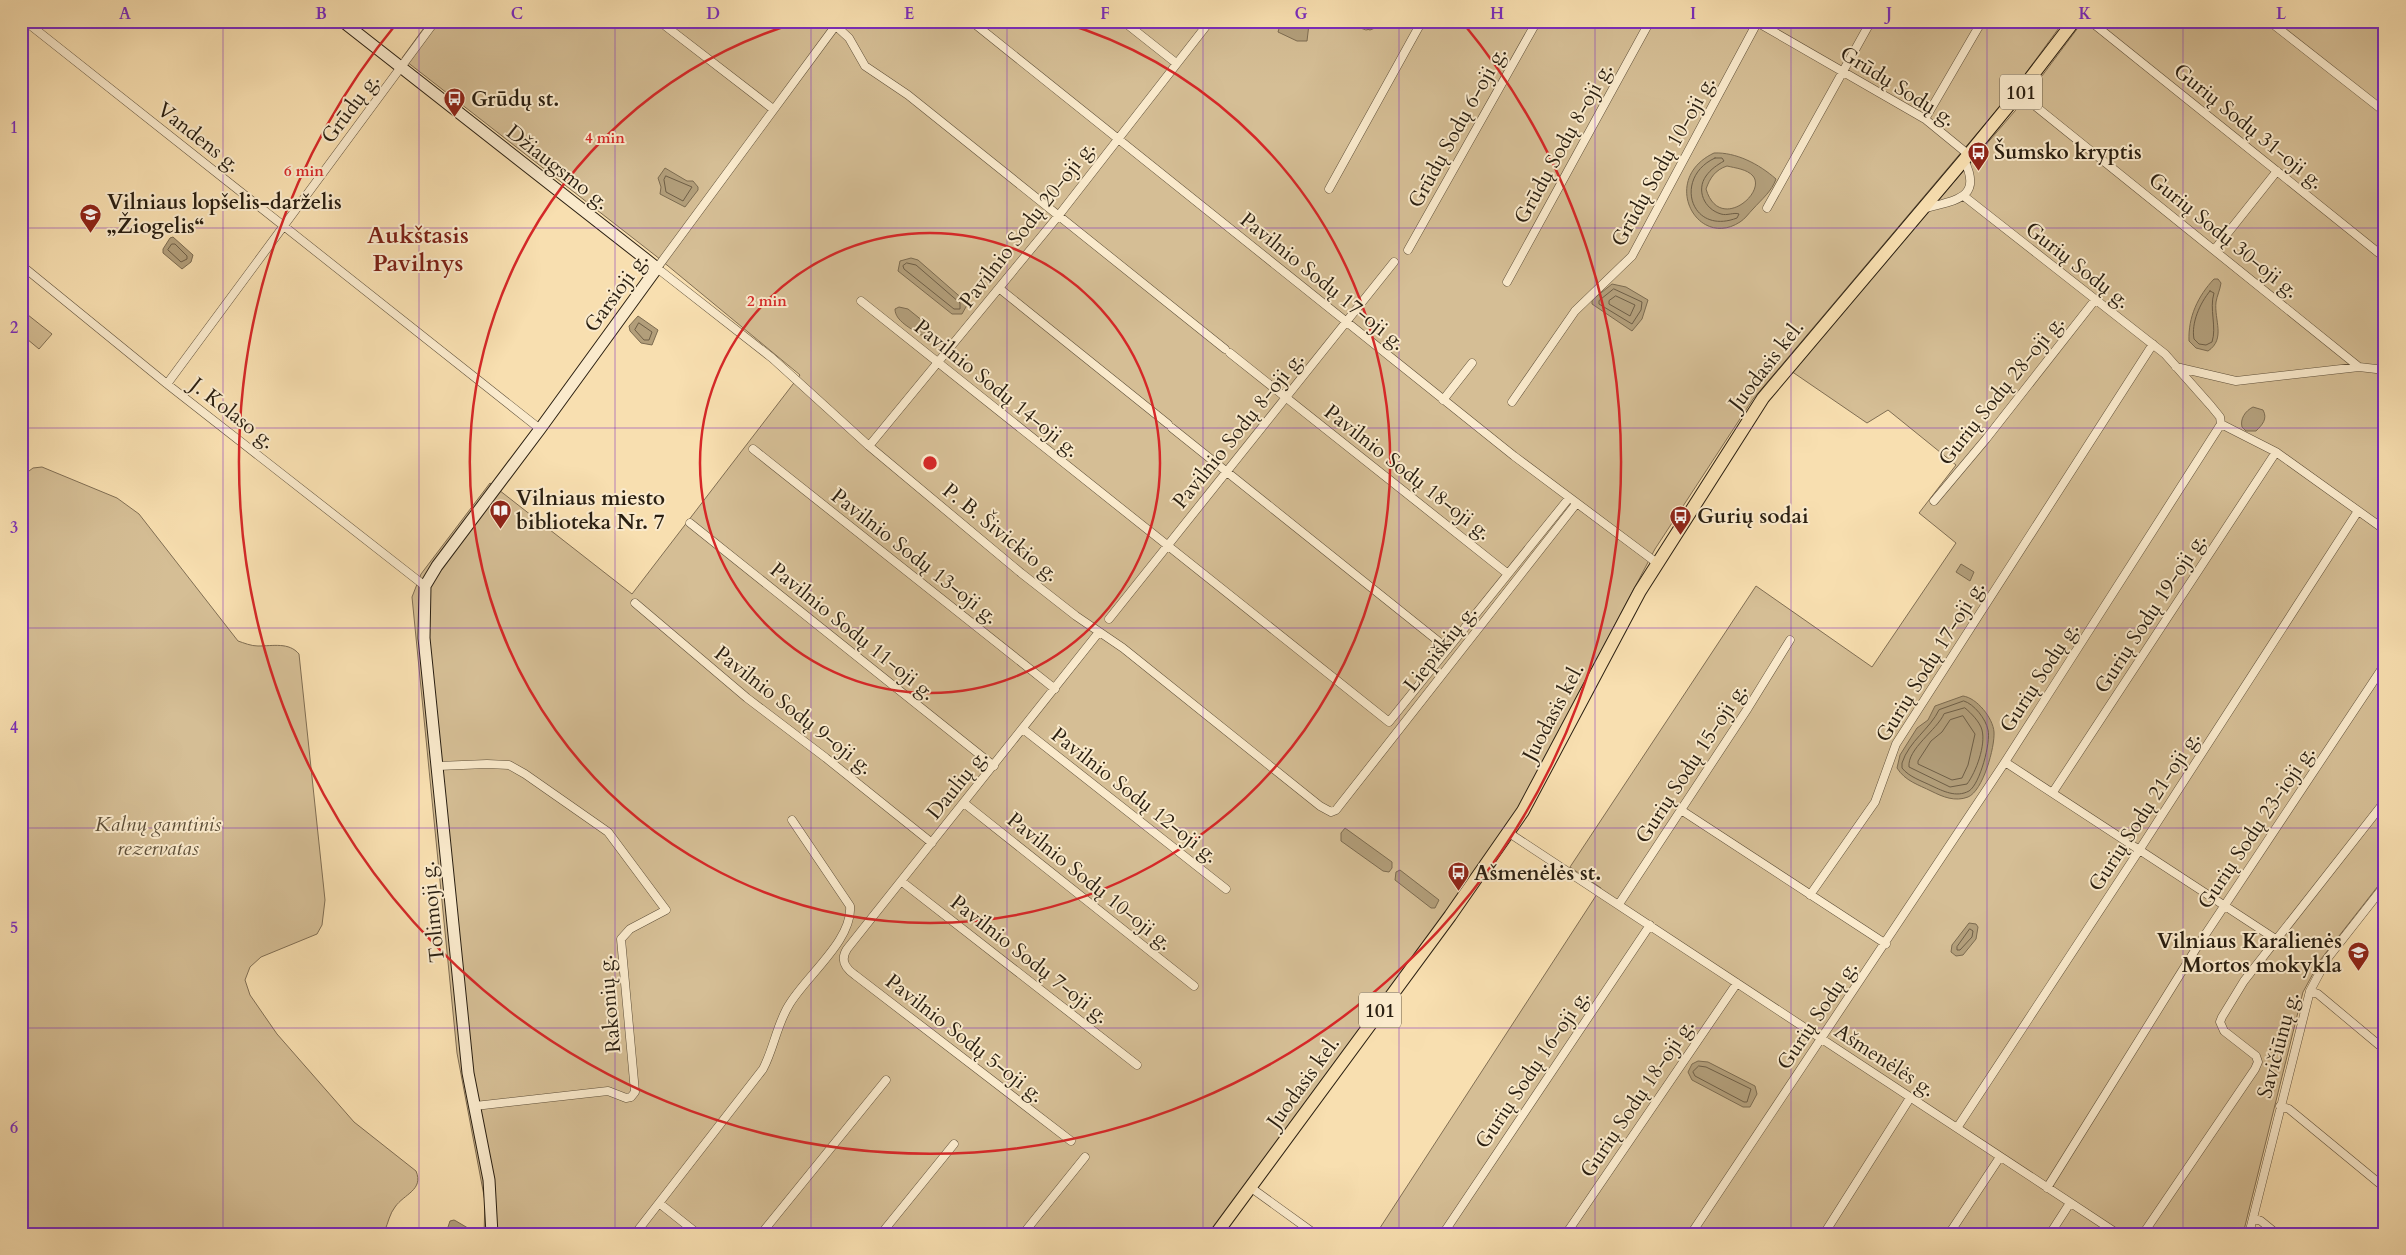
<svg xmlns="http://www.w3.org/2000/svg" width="2406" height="1255" viewBox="0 0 2406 1255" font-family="Cardo,serif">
	<rect width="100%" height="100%" fill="#f8dfb0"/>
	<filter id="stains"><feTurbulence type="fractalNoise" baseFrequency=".004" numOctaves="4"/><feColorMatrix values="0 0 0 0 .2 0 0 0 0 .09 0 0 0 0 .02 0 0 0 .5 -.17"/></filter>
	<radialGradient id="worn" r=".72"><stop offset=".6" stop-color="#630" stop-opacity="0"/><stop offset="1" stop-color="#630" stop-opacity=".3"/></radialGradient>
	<!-- green -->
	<path fill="#d5be95" stroke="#806e53" d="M 429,21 L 1341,21 L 1366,30 L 1375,28 L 1377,21 L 2064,21 L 2012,92 L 1753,399 L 1655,549 L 1521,803 L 1497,841 L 1211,1234 L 484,1234 L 485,1201 L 457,1053 L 412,597 L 421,574 L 490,483 L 632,594 L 800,375 L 656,256 L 402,58 Z
		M 2083,21 L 2385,21 L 2385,877 L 2321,959 L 2303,992 L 2243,1234 L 1376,1234 L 1601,888 L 1570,867 L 1756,586 L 1872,667 L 1956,543 L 1919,513 L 1956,465 L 1888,410 L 1867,423 L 1791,371 L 2021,104 Z
		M 23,311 L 52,334 L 39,349 L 21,334 L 21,314 Z
		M 42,467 L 117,498 L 139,514 L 238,641 C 244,643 251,646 258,646 C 273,646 289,642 299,654 L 325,900 L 322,925 L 317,934 L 261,957 L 250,967 L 245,980 L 250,995 L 277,1034 L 354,1122 L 416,1171 C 424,1190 404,1194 395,1207 C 390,1213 388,1223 385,1230 L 390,1234 L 21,1234 L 21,477 L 33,468 Z"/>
	<!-- water -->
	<path fill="#b29e7a" stroke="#7c6b50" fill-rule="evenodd" d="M 1341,21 L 1377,21 L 1375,28 L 1370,30 Z
		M 1294,22 L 1309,24 L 1307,41 L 1297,41 L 1278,32 L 1280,25 Z
		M 1714,153 C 1736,152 1759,164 1776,179 C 1772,191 1762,199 1753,209 C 1749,213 1745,219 1740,222 C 1697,250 1659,179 1714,153 ZM 1727,166 C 1735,168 1747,169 1753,176 C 1767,193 1719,233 1706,189 C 1710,178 1715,170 1727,166 Z
		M 665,168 L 687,181 L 693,181 L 698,187 L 698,190 L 685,207 L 660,194 L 661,187 L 658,178 Z
		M 173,237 L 193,255 L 191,262 L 182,269 L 163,253 L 163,249 L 170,238 Z
		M 911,258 L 918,260 L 965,301 L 967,305 L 962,314 L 952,314 L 898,271 L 900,261 Z
		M 2214,279 L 2218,279 L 2221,283 C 2220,290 2217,296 2216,302 C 2214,320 2226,339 2208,351 L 2196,348 L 2189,341 C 2188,317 2198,296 2214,279 Z
		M 1612,284 L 1626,287 L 1648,300 L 1642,319 L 1632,331 L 1592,304 L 1592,300 Z
		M 899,307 L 908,309 L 929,326 L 928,334 L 920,335 C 911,328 895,321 895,309 Z
		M 638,316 L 658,330 L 652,345 L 641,343 L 630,331 L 629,326 Z
		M 2253,407 L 2263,410 C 2268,419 2262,425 2256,431 L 2246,431 L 2242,427 C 2240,419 2245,411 2253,407 Z
		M 1961,564 L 1974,572 L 1970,581 L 1956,572 Z
		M 1963,696 C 1977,698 1993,718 1994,732 C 1995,747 1983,791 1968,797 C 1955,802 1943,797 1931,791 C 1919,785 1905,781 1897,768 L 1900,755 L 1917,728 L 1928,720 L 1935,706 Z
		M 1345,828 L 1392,862 L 1392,868 L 1389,872 L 1383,871 L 1341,841 L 1341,833 Z
		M 1400,870 L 1439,900 L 1435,908 L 1431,908 L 1395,880 L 1396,872 Z
		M 1969,923 L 1976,924 L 1978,927 L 1976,939 L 1963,955 L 1956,956 L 1951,952 L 1952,945 Z
		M 1698,1061 L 1708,1062 L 1755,1086 L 1757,1094 L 1750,1107 L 1743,1107 L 1692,1080 L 1688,1072 L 1692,1064 Z
		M 454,1220 L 456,1221 L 478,1234 L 451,1234 L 448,1227 L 450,1221 Z"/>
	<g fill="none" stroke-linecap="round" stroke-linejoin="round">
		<!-- shore -->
		<path stroke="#6e5e46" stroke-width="1" d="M 1715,158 L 1722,158 L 1724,161 C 1717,165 1711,169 1706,176 C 1696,190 1704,209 1721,214 C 1727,216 1734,212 1739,214 L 1737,218 C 1690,236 1673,177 1715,158 Z
			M 666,176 L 692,187 L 683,201 L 666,192 L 664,180 Z
			M 172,244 L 175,244 L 187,256 L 187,259 L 181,262 L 168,250 Z
			M 907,263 L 916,265 L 960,303 L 960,309 L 954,309 L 904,269 L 903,266 Z
			M 1614,289 L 1642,302 L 1641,310 L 1632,324 L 1599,304 L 1599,301 Z
			M 2210,291 L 2214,293 C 2209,309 2217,327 2212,342 L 2206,345 L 2199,344 L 2194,339 C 2191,323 2200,303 2210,291 Z
			M 1616,296 L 1635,305 L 1630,316 L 1609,304 L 1609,301 Z
			M 639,323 L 652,332 L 649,340 L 644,340 L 635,330 Z
			M 1964,701 C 1974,704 1986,719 1988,730 C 1991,742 1980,784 1969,791 C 1956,798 1943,791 1932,786 C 1922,781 1909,777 1902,768 L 1902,763 C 1909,741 1930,729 1939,710 Z
			M 1965,708 C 1971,713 1980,722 1982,730 C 1986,745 1976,772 1967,784 L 1950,787 L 1909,767 C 1907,749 1937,730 1944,714 Z
			M 1963,716 L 1975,734 L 1968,765 L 1962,778 L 1952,780 L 1918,764 L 1918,761 L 1931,741 L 1942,732 L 1950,720 Z
			M 1970,929 L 1973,931 L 1972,937 L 1960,950 L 1957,950 L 1957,947 Z
			M 1699,1066 L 1706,1067 L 1751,1089 L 1747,1102 L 1744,1102 L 1695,1076 L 1693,1072 Z"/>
		<defs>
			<path id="street" d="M 25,21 L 540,429
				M 659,21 L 773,109
				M 839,21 L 657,268 L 772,358 L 869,446 L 1021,573 L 1076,616 L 1123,648 L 1320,806 L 1331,812 L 1336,810 L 1576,504
				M 971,21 L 1514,456 L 1657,563
				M 1123,21 L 1176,63
				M 1755,21 L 1925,119 L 1969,155
				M 2090,21 L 2385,258
				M 2269,21 L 2385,112
				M 836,26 L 849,38 L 865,66 L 908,95 L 1225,349
				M 2019,93 L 2359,367
				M 1925,119 L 1982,21
				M 1329,189 L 1422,21
				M 1767,208 L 1871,21
				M 1923,209 C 1953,200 1984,200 1964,160
				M 2215,249 L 2277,171
				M 1408,250 L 1537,21
				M 21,265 L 167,384 L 425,586
				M 1507,282 L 1650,21
				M 1000,289 L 1168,424
				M 861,301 L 1389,722 L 1569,498
				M 1230,353 L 1508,574
				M 2176,367 L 2236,381 L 2359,367 L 2385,370
				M 167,384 L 435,21
				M 1443,400 L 1472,363
				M 1512,402 L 1575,311 L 1632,256 L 1758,21
				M 2221,424 L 2276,452 L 2385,530
				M 1172,428 L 1448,649
				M 869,446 L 1059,215 L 1210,21
				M 753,449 L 1055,689
				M 1934,501 L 1986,439 L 2095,300
				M 690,523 L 994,766
				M 635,603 L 747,698 L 826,758 L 932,843
				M 1109,619 L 1394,262
				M 1023,729 L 1226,889
				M 2005,762 L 2277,940
				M 438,766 L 487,764 L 509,765 L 525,774 L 608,832 L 666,910 L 630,929 L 621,939 L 635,1092 L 631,1097 L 626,1098 L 608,1091 L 475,1106
				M 2053,792 L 2276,452
				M 964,803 L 1194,986
				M 1681,810 L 1886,944
				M 1509,833 L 2118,1234
				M 901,881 L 1137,1065
				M 1810,895 L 1875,802 L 1896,744 L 2153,344
				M 1619,904 L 1748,708 L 1790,640
				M 2310,991 L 2318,994 L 2385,1050
				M 2280,1106 L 2289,1109 L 2385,1188
				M 1957,1128 L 2140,849 L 2358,511
				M 1071,1141 L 855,975 C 845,968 840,960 847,949 L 1099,632
				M 1250,1187 L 1315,1234
				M 2047,1188 L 2197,947 L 2385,664
				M 659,1203 L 698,1234
				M 2253,1218 L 2261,1221 L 2277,1234
				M 635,1234 L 763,1069 C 774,1048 777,1024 789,1005 C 806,976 853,940 850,906 L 792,820
				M 761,1234 L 886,1080
				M 881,1234 L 954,1144
				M 1023,1234 L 1085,1157
				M 1443,1234 L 1650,925
				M 1566,1234 L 1737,983
				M 1691,1234 L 2005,762 L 2221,424 L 2220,417 L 2211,406 L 2165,354 L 1965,197
				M 1824,1234 L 1910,1098
				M 1949,1234 L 2000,1157
				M 2050,1234 L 2070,1203
				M 2143,1234 L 2255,1069 L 2258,1062 L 2256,1056 L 2224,1031 L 2220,1022 L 2222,1017 L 2244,981 L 2385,801
				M 2249,1234 L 2310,991 L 2327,959 L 2385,885"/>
			<path id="secondary" d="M 342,21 L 657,268 L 540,429 L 437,566 L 425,586 L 424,638 L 468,1073 L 489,1180 L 492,1234"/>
			<path id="primary" d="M 1216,1234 L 1450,916 L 1523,811 L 1640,591 L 1763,398 L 1964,160 L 2019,93 L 2074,21"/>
		</defs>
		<!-- street casing -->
		<use href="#street" stroke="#5e4f39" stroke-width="9"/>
		<!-- secondary casing -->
		<use href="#secondary" stroke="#2a1f11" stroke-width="13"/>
		<!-- primary casing -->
		<use href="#primary" stroke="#2a1f11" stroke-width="14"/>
		<!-- street -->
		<use href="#street" stroke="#faeacc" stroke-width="8"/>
		<!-- secondary -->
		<use href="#secondary" stroke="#faeacc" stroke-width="11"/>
		<!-- primary -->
		<use href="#primary" stroke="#f8dfb0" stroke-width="12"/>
	</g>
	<!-- grid -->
	<path fill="none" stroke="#7b2cbf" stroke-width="1" stroke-opacity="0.55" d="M 223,21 L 223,1234M 419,21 L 419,1234M 615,21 L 615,1234M 811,21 L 811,1234M 1007,21 L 1007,1234M 1203,21 L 1203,1234M 1399,21 L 1399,1234M 1595,21 L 1595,1234M 1791,21 L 1791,1234M 1987,21 L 1987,1234M 2183,21 L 2183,1234M 21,228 L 2385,228M 21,428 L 2385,428M 21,628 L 2385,628M 21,828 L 2385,828M 21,1028 L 2385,1028"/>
	<!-- distance rings -->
	<g fill="none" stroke="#d62828" stroke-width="2.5">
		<circle cx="930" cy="463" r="230"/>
		<path d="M1061 22A460 460 0 1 1 799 22"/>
		<path d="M1463 23A691 691 0 1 1 397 23"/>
	</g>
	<!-- icons -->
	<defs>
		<symbol id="bus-pin" viewBox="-11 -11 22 30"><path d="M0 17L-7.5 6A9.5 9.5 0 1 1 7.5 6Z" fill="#8f2418" stroke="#faeacc"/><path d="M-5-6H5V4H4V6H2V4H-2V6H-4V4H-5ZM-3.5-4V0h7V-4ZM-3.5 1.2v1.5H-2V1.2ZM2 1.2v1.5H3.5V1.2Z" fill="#fff"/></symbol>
		<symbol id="school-pin" viewBox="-11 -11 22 30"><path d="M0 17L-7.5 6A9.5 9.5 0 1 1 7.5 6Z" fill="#8f2418" stroke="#faeacc"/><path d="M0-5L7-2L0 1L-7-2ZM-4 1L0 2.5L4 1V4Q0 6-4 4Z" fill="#fff"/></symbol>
		<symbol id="library-pin" viewBox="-11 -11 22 30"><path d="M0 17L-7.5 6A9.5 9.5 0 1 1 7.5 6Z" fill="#8f2418" stroke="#faeacc"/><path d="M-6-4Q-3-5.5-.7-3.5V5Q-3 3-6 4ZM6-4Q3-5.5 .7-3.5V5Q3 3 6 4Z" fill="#fff"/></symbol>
	</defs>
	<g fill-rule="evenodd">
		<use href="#bus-pin" x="442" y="86" width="25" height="34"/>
		<use href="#bus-pin" x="1966" y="140" width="25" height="34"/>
		<use href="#school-pin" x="78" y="202" width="25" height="34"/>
		<use href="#library-pin" x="488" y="498" width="25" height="34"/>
		<use href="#bus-pin" x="1668" y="504" width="25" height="34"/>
		<use href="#bus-pin" x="1446" y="860" width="25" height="34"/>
		<use href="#school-pin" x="2346" y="940" width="25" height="34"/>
	</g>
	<g text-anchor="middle" stroke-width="4" stroke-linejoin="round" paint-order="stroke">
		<!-- shield labels -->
		<g fill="#faeacc" stroke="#685c49" stroke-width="1">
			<rect x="2000" y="74.5" width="42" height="35" rx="4"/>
			<rect x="1359" y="992.5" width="42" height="35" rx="4"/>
		</g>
		<g font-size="20" font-weight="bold" fill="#2a1f11">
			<text x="2021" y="99">101</text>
			<text x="1380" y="1017">101</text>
		</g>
		<!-- street labels -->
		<g font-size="21" fill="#2a1f11" stroke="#faeacc">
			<text transform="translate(1898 86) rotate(32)" y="7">Grūdų Sodų g.</text>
			<text transform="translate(350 108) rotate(-53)" y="7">Grūdų g.</text>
			<text transform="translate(2249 126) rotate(39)" y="7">Gurių Sodų 31-oji g.</text>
			<text transform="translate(1457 127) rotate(-61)" y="7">Grūdų Sodų 6-oji g.</text>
			<text transform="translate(199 137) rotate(38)" y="7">Vandens g.</text>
			<text transform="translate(1563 143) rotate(-61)" y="7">Grūdų Sodų 8-oji g.</text>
			<text transform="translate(1663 161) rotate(-61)" y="7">Grūdų Sodų 10-oji g.</text>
			<text transform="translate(558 167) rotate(38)" y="7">Džiaugsmo g.</text>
			<text transform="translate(1027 224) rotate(-52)" y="7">Pavilnio Sodų 20-oji g.</text>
			<text transform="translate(2224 235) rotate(39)" y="7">Gurių Sodų 30-oji g.</text>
			<text transform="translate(2078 265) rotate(38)" y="7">Gurių Sodų g.</text>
			<text transform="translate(1323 281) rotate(39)" y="7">Pavilnio Sodų 17-oji g.</text>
			<text transform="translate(616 292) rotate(-54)" y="7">Garsioji g.</text>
			<text transform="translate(1766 365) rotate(-52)" y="7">Juodasis kel.</text>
			<text transform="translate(997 388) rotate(39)" y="7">Pavilnio Sodų 14-oji g.</text>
			<text transform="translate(2001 390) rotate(-51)" y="7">Gurių Sodų 28-oji g.</text>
			<text transform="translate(233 413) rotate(38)" y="7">J. Kolaso g.</text>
			<text transform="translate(1238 430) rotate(-51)" y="7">Pavilnio Sodų 8-oji g.</text>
			<text transform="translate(1408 472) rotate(38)" y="7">Pavilnio Sodų 18-oji g.</text>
			<text transform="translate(1001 532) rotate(39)" y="7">P. B. Šivickio g.</text>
			<text transform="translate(915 556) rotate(38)" y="7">Pavilnio Sodų 13-oji g.</text>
			<text transform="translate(2150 613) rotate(-57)" y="7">Gurių Sodų 19-oji g.</text>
			<text transform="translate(853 631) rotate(39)" y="7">Pavilnio Sodų 11-oji g.</text>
			<text transform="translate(1440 648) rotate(-52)" y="7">Liepiškių g.</text>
			<text transform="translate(1930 661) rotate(-58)" y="7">Gurių Sodų 17-oji g.</text>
			<text transform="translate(2039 677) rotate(-57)" y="7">Gurių Sodų g.</text>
			<text transform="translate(794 710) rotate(38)" y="7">Pavilnio Sodų 9-oji g.</text>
			<text transform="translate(1553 712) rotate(-62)" y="7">Juodasis kel.</text>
			<text transform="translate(1691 763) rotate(-57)" y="7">Gurių Sodų 15-oji g.</text>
			<text transform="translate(957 784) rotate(-51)" y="7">Daulių g.</text>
			<text transform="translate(1135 795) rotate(38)" y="7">Pavilnio Sodų 12-oji g.</text>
			<text transform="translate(2144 811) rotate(-57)" y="7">Gurių Sodų 21-oji g.</text>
			<text transform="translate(2256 827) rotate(-56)" y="7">Gurių Sodų 23-ioji g.</text>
			<text transform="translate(1090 881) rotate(39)" y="7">Pavilnio Sodų 10-oji g.</text>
			<text transform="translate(432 912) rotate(-96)" y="7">Tolimoji g.</text>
			<text transform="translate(1030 959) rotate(38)" y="7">Pavilnio Sodų 7-oji g.</text>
			<text transform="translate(609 1004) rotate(-95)" y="7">Rakonių g.</text>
			<text transform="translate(1817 1015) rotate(-56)" y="7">Gurių Sodų g.</text>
			<text transform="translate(965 1038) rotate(38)" y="7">Pavilnio Sodų 5-oji g.</text>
			<text transform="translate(2278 1045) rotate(-75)" y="7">Savičiūnų g.</text>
			<text transform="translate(1885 1060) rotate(33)" y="7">Ašmenėlės g.</text>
			<text transform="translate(1532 1069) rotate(-56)" y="7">Gurių Sodų 16-oji g.</text>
			<text transform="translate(1303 1082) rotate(-54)" y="7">Juodasis kel.</text>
			<text transform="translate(1637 1098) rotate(-56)" y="7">Gurių Sodų 18-oji g.</text>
		</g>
		<!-- poi labels -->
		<g font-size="21" font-weight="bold" fill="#2a1f11" stroke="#faeacc" text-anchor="start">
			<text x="471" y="106">Grūdų st.</text>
			<text x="1994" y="159">Šumsko kryptis</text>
			<text x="107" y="209">Vilniaus lopšelis-darželis<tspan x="107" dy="24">„Žiogelis“</tspan></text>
			<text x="516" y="505">Vilniaus miesto<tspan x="516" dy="24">biblioteka Nr. 7</tspan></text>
			<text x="1697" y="523">Gurių sodai</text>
			<text x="1474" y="880">Ašmenėlės st.</text>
			<text x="2342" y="948" text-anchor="end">Vilniaus Karalienės<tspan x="2342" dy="24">Mortos mokykla</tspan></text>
		</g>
		<!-- park labels -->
		<g font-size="21" font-style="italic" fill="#5d4f39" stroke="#faeacc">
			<text x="158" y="831">Kalnų gamtinis<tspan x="158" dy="24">rezervatas</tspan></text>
		</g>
		<!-- quarter labels -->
		<g font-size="24" font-weight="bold" fill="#7a1f14" stroke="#faeacc">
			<text x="418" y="243">Aukštasis<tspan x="418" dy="28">Pavilnys</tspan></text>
		</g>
	</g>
	<circle cx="930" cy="463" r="8" fill="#d62828" stroke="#faeacc" stroke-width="2.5"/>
	<g font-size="15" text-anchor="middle" font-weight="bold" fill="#d62828" stroke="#faeacc" stroke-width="4" stroke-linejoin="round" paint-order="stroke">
		<text x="605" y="143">4 min</text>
		<text x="304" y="176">6 min</text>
		<text x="767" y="306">2 min</text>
	</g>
	<!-- margin -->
	<rect width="2406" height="1255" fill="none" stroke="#f8dfb0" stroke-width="55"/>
	<rect x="28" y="28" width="2350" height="1200" fill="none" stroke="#7b2cbf" stroke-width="2"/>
	<g font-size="16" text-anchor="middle" font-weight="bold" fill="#7b2cbf">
		<text x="125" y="19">A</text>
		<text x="321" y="19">B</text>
		<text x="517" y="19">C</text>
		<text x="713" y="19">D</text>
		<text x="909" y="19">E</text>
		<text x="1105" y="19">F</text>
		<text x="1301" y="19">G</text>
		<text x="1497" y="19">H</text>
		<text x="1693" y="19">I</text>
		<text x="1889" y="19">J</text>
		<text x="2085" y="19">K</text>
		<text x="2281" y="19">L</text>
		<text x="14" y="133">1</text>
		<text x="14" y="333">2</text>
		<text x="14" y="533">3</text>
		<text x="14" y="733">4</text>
		<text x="14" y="933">5</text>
		<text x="14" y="1133">6</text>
	</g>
	<rect width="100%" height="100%" filter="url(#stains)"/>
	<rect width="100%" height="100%" fill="url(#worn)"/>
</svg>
